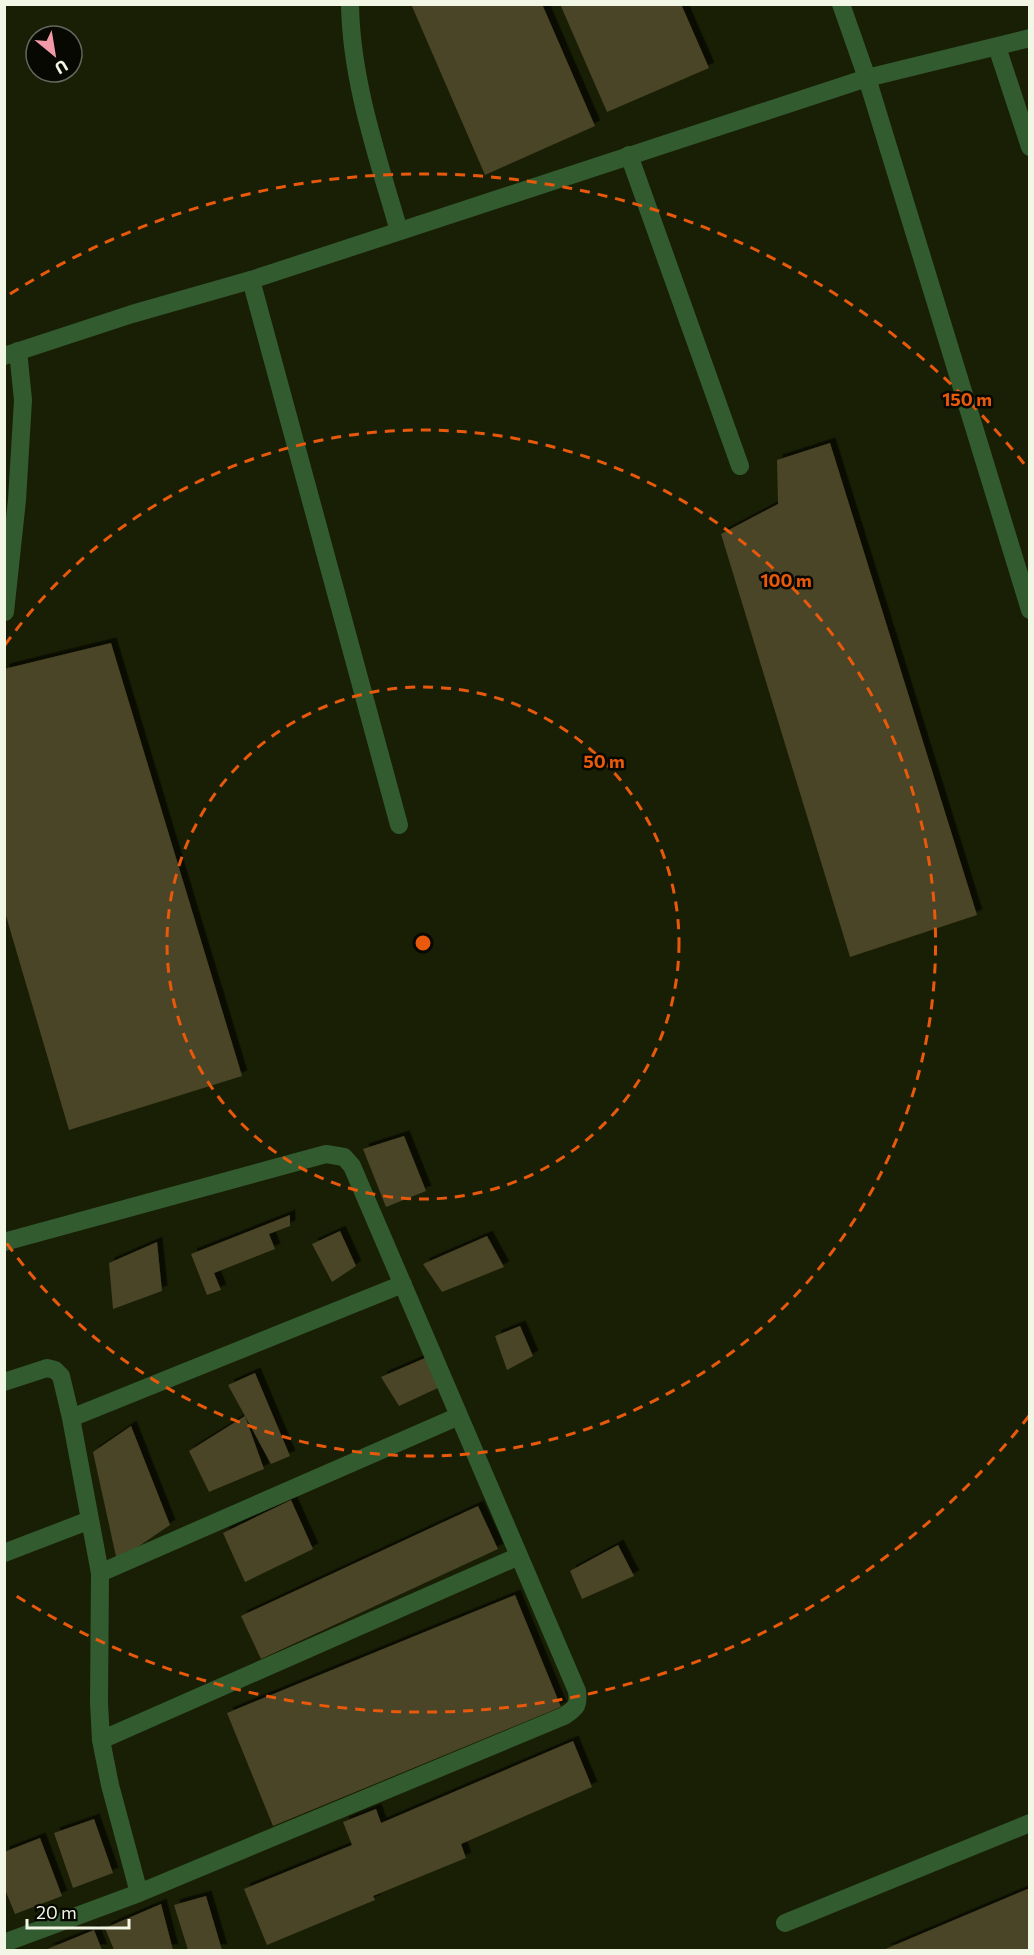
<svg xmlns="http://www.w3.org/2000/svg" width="1034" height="1955" viewBox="0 0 1034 1955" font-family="Commissioner,sans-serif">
	<defs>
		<filter id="shadow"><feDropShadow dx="5.5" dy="-5.5" stdDeviation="0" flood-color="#0009"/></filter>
	</defs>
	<rect width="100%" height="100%" fill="#191f04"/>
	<!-- building -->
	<path fill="#4a4426" filter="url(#shadow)" d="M 411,4 L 542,4 L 595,126 L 485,175 Z
		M 560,4 L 681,4 L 709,68 L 607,112 Z
		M 830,443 L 977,915 L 850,957 L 721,534 L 778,504 L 777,460 Z
		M 111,643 L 242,1076 L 69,1130 L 4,909 L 4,669 Z
		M 404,1136 L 426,1191 L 386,1207 L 363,1149 Z
		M 290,1215 L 290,1226 L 269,1234 L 275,1249 L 214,1273 L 221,1290 L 207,1295 L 191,1254 Z
		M 340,1231 L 356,1266 L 332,1282 L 312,1244 Z
		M 487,1236 L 504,1267 L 442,1292 L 423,1264 Z
		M 157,1242 L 162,1291 L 113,1309 L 109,1263 Z
		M 520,1326 L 533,1356 L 507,1370 L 495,1336 Z
		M 425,1358 L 440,1387 L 399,1406 L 381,1377 Z
		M 255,1373 L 290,1456 L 271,1464 L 245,1416 L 264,1469 L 209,1492 L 189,1451 L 245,1416 L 228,1385 Z
		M 131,1426 L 170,1525 L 117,1561 L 93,1452 Z
		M 291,1500 L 313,1549 L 245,1582 L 223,1533 Z
		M 478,1506 L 498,1549 L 261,1659 L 241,1616 Z
		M 618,1545 L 634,1576 L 582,1599 L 570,1571 Z
		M 515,1595 L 561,1707 L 273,1826 L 227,1713 Z
		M 573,1741 L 592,1787 L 461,1844 L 466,1858 L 373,1896 L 375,1900 L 267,1945 L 244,1889 L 352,1845 L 343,1822 L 376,1809 L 381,1823 Z
		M 94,1819 L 113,1873 L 73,1888 L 54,1833 Z
		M 40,1838 L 62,1896 L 15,1914 L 4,1887 L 4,1852 Z
		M 1030,1888 L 1030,1950 L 883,1950 Z
		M 206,1896 L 222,1950 L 188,1950 L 174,1905 Z
		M 161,1904 L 173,1950 L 114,1950 L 105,1928 Z
		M 94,1930 L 102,1950 L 45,1950 Z"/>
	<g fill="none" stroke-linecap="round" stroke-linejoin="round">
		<!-- service -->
		<path stroke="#335b30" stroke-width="18" d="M 350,4 C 351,81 378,158 399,231
			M 629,155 L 740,466
			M 251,280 L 399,825
			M 5,612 L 17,500 L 23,400 L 18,351"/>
		<!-- minor -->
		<path stroke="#335b30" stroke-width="18" d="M 841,4 L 867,78 L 1030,610
			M 997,47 L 1030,147
			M 4,1242 L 326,1154 L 344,1157 L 352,1166 L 577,1691 C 579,1706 576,1708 564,1716 L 139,1893 L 4,1943
			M 4,1382 L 47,1368 L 55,1370 L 61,1376 L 71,1418 L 100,1573
			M 459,1416 L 100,1573 L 99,1703 L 101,1740 L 519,1556
			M 71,1418 L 403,1284
			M 4,1553 L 90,1520
			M 101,1740 L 110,1785 L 139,1893
			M 785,1923 L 1030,1823"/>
		<!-- tertiary -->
		<path stroke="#335b30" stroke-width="18" d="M 4,356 L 132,314 L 251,280 L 867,78 L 1030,38"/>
	</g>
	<!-- distance rings -->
	<g fill="none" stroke="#e8590c" stroke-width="3" stroke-dasharray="10 8">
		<circle cx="423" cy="943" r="256"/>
		<path d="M5 645A513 513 0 1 1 5 1241"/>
		<path d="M1029 1416A769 769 0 0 1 10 1592M10 294A769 769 0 0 1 1029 470"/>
	</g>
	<circle cx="423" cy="943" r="9" fill="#e8590c" stroke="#060801" stroke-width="3"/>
	<g font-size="18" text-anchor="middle" font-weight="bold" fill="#e8590c" stroke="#060801" stroke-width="5" stroke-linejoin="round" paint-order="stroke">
		<text x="967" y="406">150 m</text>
		<text x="786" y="587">100 m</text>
		<text x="604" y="768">50 m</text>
	</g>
	<!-- border -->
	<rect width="1034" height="1955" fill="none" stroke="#f1f6e5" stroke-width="12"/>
	<!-- north arrow -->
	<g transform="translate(54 54) rotate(150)"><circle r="28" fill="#060801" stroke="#64675c" stroke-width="1.5"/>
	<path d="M0-4.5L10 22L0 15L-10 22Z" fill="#f39aa8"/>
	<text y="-9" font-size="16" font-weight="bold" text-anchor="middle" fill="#f1f6e5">U</text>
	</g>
	<!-- scale -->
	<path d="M27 1919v9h102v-9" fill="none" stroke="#f1f6e5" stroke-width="3"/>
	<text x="36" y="1919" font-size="18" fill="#f1f6e5" stroke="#060801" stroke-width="4.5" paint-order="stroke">20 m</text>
</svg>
